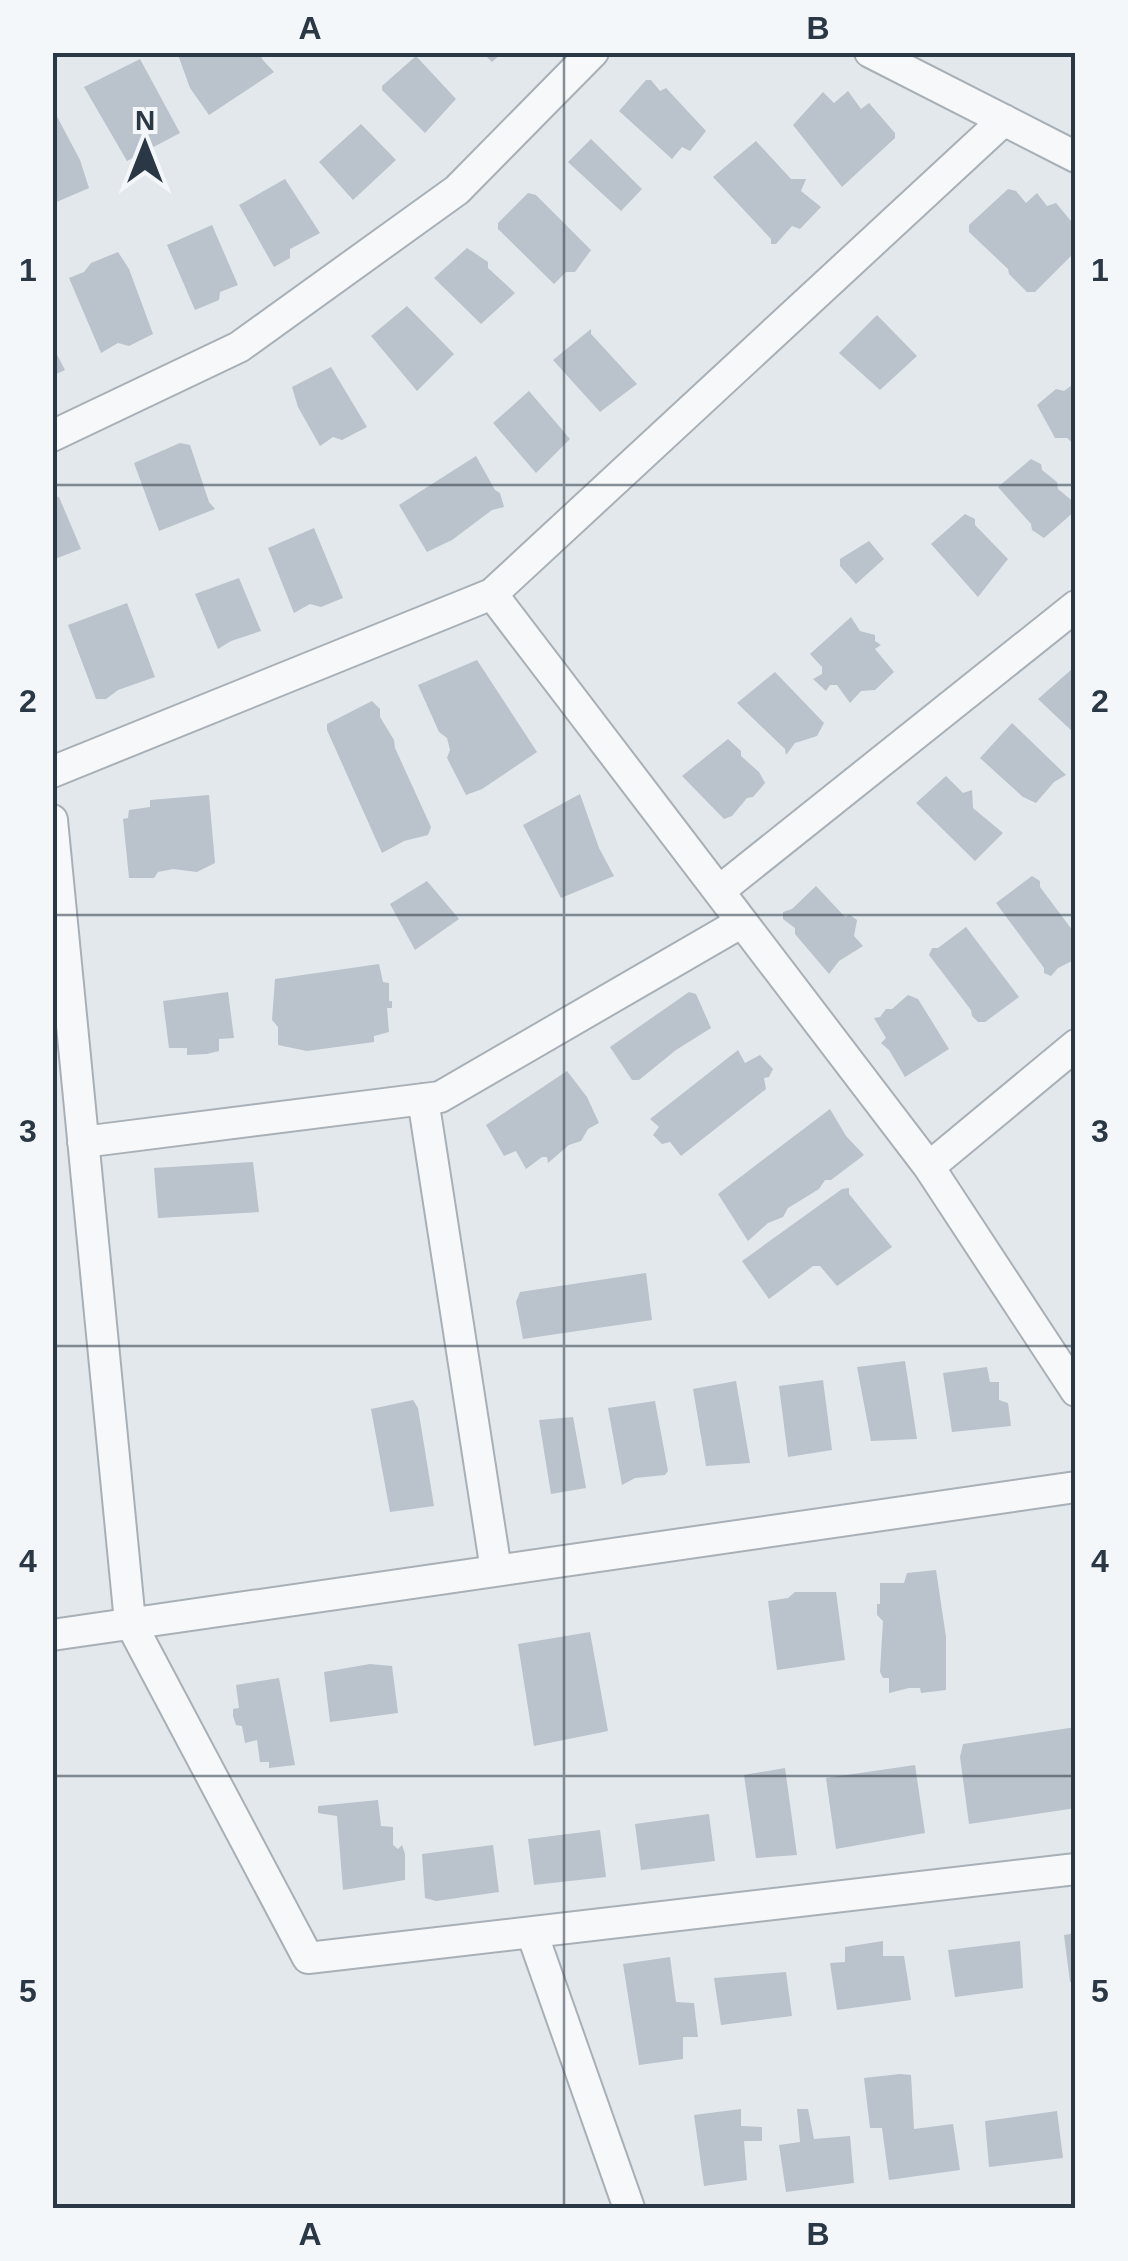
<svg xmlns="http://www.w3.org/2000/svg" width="1128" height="2261" viewBox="0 0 1128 2261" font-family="Helvetica,sans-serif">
	<rect width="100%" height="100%" fill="#e3e8ec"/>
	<!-- building -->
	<path fill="#bac2cb" d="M 177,52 L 261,53 L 262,59 L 274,72 L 209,115 L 190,88 Z
		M 482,52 L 503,52 L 492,62 Z
		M 416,56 L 456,99 L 425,133 L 382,90 L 382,86 Z
		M 140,59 L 180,133 L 127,161 L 84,87 Z
		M 646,80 L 651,80 L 660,91 L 666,88 L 706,131 L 690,151 L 682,147 L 672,159 L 619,111 Z
		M 848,91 L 861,109 L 869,103 L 895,133 L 895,138 L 842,187 L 793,125 L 823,92 L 834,103 Z
		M 52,107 L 80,160 L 89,188 L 52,204 Z
		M 361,124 L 396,160 L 353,200 L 319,162 Z
		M 591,139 L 642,189 L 621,211 L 568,162 Z
		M 756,141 L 791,179 L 806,179 L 801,191 L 821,207 L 800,229 L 792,226 L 776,244 L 771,244 L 771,239 L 713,177 Z
		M 285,179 L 320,233 L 290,249 L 290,258 L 274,267 L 239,205 Z
		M 1008,189 L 1016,191 L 1026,203 L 1037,193 L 1047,206 L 1056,203 L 1071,221 L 1076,221 L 1076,251 L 1035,292 L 1027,292 L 1009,274 L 1008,269 L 969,232 L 969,225 Z
		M 528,193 L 536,195 L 591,250 L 575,272 L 566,272 L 554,284 L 498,229 L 498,223 Z
		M 212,225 L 238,285 L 220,292 L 219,300 L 195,310 L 167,245 Z
		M 467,248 L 488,262 L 488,268 L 515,293 L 481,324 L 434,278 Z
		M 118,252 L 129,269 L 153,334 L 129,346 L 118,343 L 101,353 L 69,278 L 84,272 L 91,263 Z
		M 407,306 L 454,354 L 417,391 L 371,336 Z
		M 877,315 L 917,356 L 880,390 L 839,353 Z
		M 591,329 L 591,334 L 637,384 L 600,412 L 553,360 Z
		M 52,345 L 65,370 L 52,376 Z
		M 331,367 L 367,427 L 342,440 L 333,437 L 320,446 L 298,407 L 292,387 Z
		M 1076,382 L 1076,446 L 1067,438 L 1055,438 L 1037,405 L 1056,389 L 1064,391 Z
		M 529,391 L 570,439 L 536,473 L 493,423 Z
		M 180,443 L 190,445 L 209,502 L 215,509 L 159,531 L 134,463 Z
		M 476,456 L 495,490 L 500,493 L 504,507 L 492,510 L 452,540 L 427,552 L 399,505 Z
		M 1031,459 L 1041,464 L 1042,470 L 1057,482 L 1058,489 L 1075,503 L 1075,511 L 1044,538 L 1032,530 L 1031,524 L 998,487 Z
		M 52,496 L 59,497 L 81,549 L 52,560 Z
		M 965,514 L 975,519 L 975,525 L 1008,559 L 978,597 L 931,544 Z
		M 314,528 L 343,598 L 321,607 L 310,604 L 294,613 L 268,548 Z
		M 869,541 L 884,559 L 856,584 L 840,566 L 840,559 Z
		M 239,578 L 261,631 L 231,641 L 218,649 L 195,594 Z
		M 127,603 L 155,677 L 118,690 L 106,699 L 96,699 L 68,625 Z
		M 851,617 L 860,631 L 875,635 L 875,641 L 881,645 L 875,649 L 894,672 L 875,690 L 861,691 L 850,703 L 837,685 L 830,685 L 826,691 L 813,679 L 822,674 L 822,667 L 810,654 Z
		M 477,660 L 537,752 L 482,789 L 466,795 L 447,758 L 450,750 L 447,738 L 439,732 L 418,685 Z
		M 1072,669 L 1076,670 L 1076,735 L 1038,699 Z
		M 775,672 L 824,723 L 817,736 L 795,743 L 786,755 L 785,749 L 737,703 Z
		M 372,701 L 380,709 L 380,717 L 394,740 L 395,748 L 431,827 L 428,835 L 404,841 L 382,853 L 327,730 L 327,724 Z
		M 1012,723 L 1066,775 L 1054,782 L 1036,803 L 1023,797 L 980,758 Z
		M 728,739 L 741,751 L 741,756 L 759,772 L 765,783 L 753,797 L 747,798 L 732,816 L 724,819 L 682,776 Z
		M 946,776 L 963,793 L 972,790 L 973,808 L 1003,833 L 975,861 L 916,803 Z
		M 580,794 L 599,848 L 614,876 L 561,898 L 523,825 Z
		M 209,795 L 215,863 L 197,872 L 173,869 L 158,872 L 154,878 L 129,878 L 123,819 L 128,818 L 129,810 L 150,807 L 150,800 Z
		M 1032,876 L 1040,881 L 1040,887 L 1076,935 L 1076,959 L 1058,968 L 1051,976 L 1044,973 L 1044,968 L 996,903 Z
		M 427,881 L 459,919 L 415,950 L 390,904 Z
		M 816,886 L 845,917 L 850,915 L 857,920 L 854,936 L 863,946 L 839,961 L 829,974 L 795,934 L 795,928 L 783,919 L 783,912 L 792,909 Z
		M 966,927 L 1019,997 L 985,1022 L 978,1022 L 972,1016 L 971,1010 L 929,955 L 932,948 L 938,948 Z
		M 379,964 L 383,982 L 389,983 L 389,1001 L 392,1001 L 392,1008 L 387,1008 L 389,1032 L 374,1036 L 374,1042 L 307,1051 L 278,1045 L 278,1027 L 272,1020 L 275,979 Z
		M 228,992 L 234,1038 L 219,1039 L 219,1051 L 207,1054 L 187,1055 L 187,1048 L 169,1048 L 163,1001 Z
		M 689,992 L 696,994 L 711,1028 L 676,1050 L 639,1080 L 632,1080 L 610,1047 Z
		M 908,995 L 918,999 L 949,1049 L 905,1077 L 889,1050 L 881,1043 L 886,1038 L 874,1018 L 880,1017 L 886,1009 L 892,1009 Z
		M 738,1050 L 745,1063 L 760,1055 L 773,1069 L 769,1077 L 764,1078 L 766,1089 L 681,1156 L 670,1142 L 662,1144 L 653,1135 L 659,1127 L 650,1119 Z
		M 567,1071 L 587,1097 L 599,1123 L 588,1129 L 581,1141 L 569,1145 L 548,1163 L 547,1157 L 542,1157 L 526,1169 L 516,1151 L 504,1156 L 486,1125 Z
		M 830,1109 L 846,1136 L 864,1155 L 831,1180 L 825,1180 L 819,1189 L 788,1208 L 783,1217 L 768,1223 L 748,1241 L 718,1194 Z
		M 253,1162 L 259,1212 L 158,1218 L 154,1168 Z
		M 849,1188 L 849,1194 L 892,1247 L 837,1286 L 820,1266 L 813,1266 L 769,1299 L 742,1261 L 842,1189 Z
		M 646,1273 L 652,1320 L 523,1339 L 516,1302 L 520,1292 Z
		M 905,1361 L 917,1439 L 871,1441 L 857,1367 Z
		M 987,1367 L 990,1382 L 999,1382 L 999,1400 L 1008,1403 L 1011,1426 L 952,1432 L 943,1373 Z
		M 823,1380 L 832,1450 L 788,1457 L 779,1386 Z
		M 736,1381 L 750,1463 L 706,1466 L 693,1389 Z
		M 413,1400 L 418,1408 L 434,1506 L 390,1512 L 371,1409 Z
		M 655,1401 L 668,1471 L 665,1475 L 635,1478 L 622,1485 L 608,1408 Z
		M 573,1417 L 586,1488 L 551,1494 L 539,1420 Z
		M 936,1570 L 946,1637 L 946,1690 L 921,1693 L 920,1688 L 909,1688 L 889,1693 L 889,1678 L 883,1678 L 880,1672 L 883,1621 L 877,1615 L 877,1604 L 880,1604 L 880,1583 L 904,1583 L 907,1573 Z
		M 795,1592 L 836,1592 L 845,1660 L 777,1670 L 768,1601 L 788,1598 Z
		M 590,1632 L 608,1731 L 534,1746 L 518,1644 Z
		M 370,1664 L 392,1666 L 398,1713 L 330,1722 L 324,1672 Z
		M 279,1678 L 295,1765 L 269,1768 L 269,1762 L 260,1762 L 257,1740 L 245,1743 L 242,1726 L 236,1725 L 233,1716 L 233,1709 L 239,1708 L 236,1685 Z
		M 1076,1727 L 1076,1808 L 969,1824 L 960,1757 L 963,1744 Z
		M 915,1765 L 925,1833 L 836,1849 L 826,1778 Z
		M 785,1768 L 797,1855 L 756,1858 L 744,1775 Z
		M 378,1800 L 381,1826 L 393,1827 L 393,1845 L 398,1849 L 402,1845 L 405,1854 L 405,1880 L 343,1890 L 337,1816 L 318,1813 L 318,1806 Z
		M 709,1814 L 715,1861 L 641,1870 L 635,1824 Z
		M 600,1830 L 606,1877 L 534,1885 L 528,1839 Z
		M 493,1845 L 499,1892 L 436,1901 L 425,1898 L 422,1854 Z
		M 1076,1933 L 1076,1981 L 1070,1982 L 1064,1935 Z
		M 883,1941 L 883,1956 L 904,1956 L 911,2000 L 837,2010 L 830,1963 L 845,1962 L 845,1947 Z
		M 1020,1941 L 1023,1988 L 955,1997 L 948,1950 Z
		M 670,1957 L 676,2002 L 694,2003 L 698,2037 L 683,2037 L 683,2059 L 639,2065 L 623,1964 Z
		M 786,1972 L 792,2016 L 721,2025 L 714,1978 Z
		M 900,2074 L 911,2075 L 914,2129 L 953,2124 L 960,2170 L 889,2180 L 882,2128 L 870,2128 L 864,2078 Z
		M 741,2109 L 741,2126 L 762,2127 L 762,2141 L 744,2141 L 747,2180 L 704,2186 L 694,2115 Z
		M 797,2109 L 808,2109 L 814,2139 L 850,2136 L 854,2183 L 786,2192 L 779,2145 L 800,2142 Z
		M 1057,2111 L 1063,2158 L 989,2167 L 985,2121 Z"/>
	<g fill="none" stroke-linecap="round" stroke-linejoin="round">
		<defs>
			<path id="minor" d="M 870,52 L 1076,157
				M 52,436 L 239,347 L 457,190 L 593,52
				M 492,594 L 929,1167 L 1076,1391
				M 52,772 L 492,594 L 1004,120
				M 52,820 L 130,1622 L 308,1958 L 1076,1869
				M 719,891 L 1076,606
				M 423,1099 L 496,1570
				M 83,1142 L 440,1097 L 742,922
				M 929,1167 L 1076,1045
				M 52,1635 L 1076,1487
				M 532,1933 L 629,2208"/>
		</defs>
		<!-- minor casing -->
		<use href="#minor" stroke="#a8b0b7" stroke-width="34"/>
		<!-- minor -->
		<use href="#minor" stroke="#f7f8fa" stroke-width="30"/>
	</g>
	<!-- grid -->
	<path fill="none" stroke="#2a3846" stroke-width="2.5" stroke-opacity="0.55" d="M 564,52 L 564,2208M 52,485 L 1076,485M 52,915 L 1076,915M 52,1346 L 1076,1346M 52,1776 L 1076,1776"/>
	<!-- border -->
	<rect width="1128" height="2261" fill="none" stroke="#f4f7f9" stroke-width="110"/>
	<!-- north arrow -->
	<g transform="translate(145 145)" stroke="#f4f7f9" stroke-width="8" paint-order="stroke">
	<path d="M0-8L18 38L0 25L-18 38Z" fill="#2a3846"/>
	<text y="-15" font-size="28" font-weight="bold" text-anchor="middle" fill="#2a3846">N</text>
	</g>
	<rect x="55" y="55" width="1018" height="2151" fill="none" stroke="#2a3846" stroke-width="4"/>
	<g font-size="32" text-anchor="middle" font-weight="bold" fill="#2a3846">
		<text x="310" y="39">A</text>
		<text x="818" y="39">B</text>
		<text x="28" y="281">1</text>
		<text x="1100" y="281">1</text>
		<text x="28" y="712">2</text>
		<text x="1100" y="712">2</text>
		<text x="28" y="1142">3</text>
		<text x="1100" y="1142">3</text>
		<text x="28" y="1572">4</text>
		<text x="1100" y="1572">4</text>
		<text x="28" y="2002">5</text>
		<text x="1100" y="2002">5</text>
		<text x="310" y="2245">A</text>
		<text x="818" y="2245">B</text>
	</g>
</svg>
